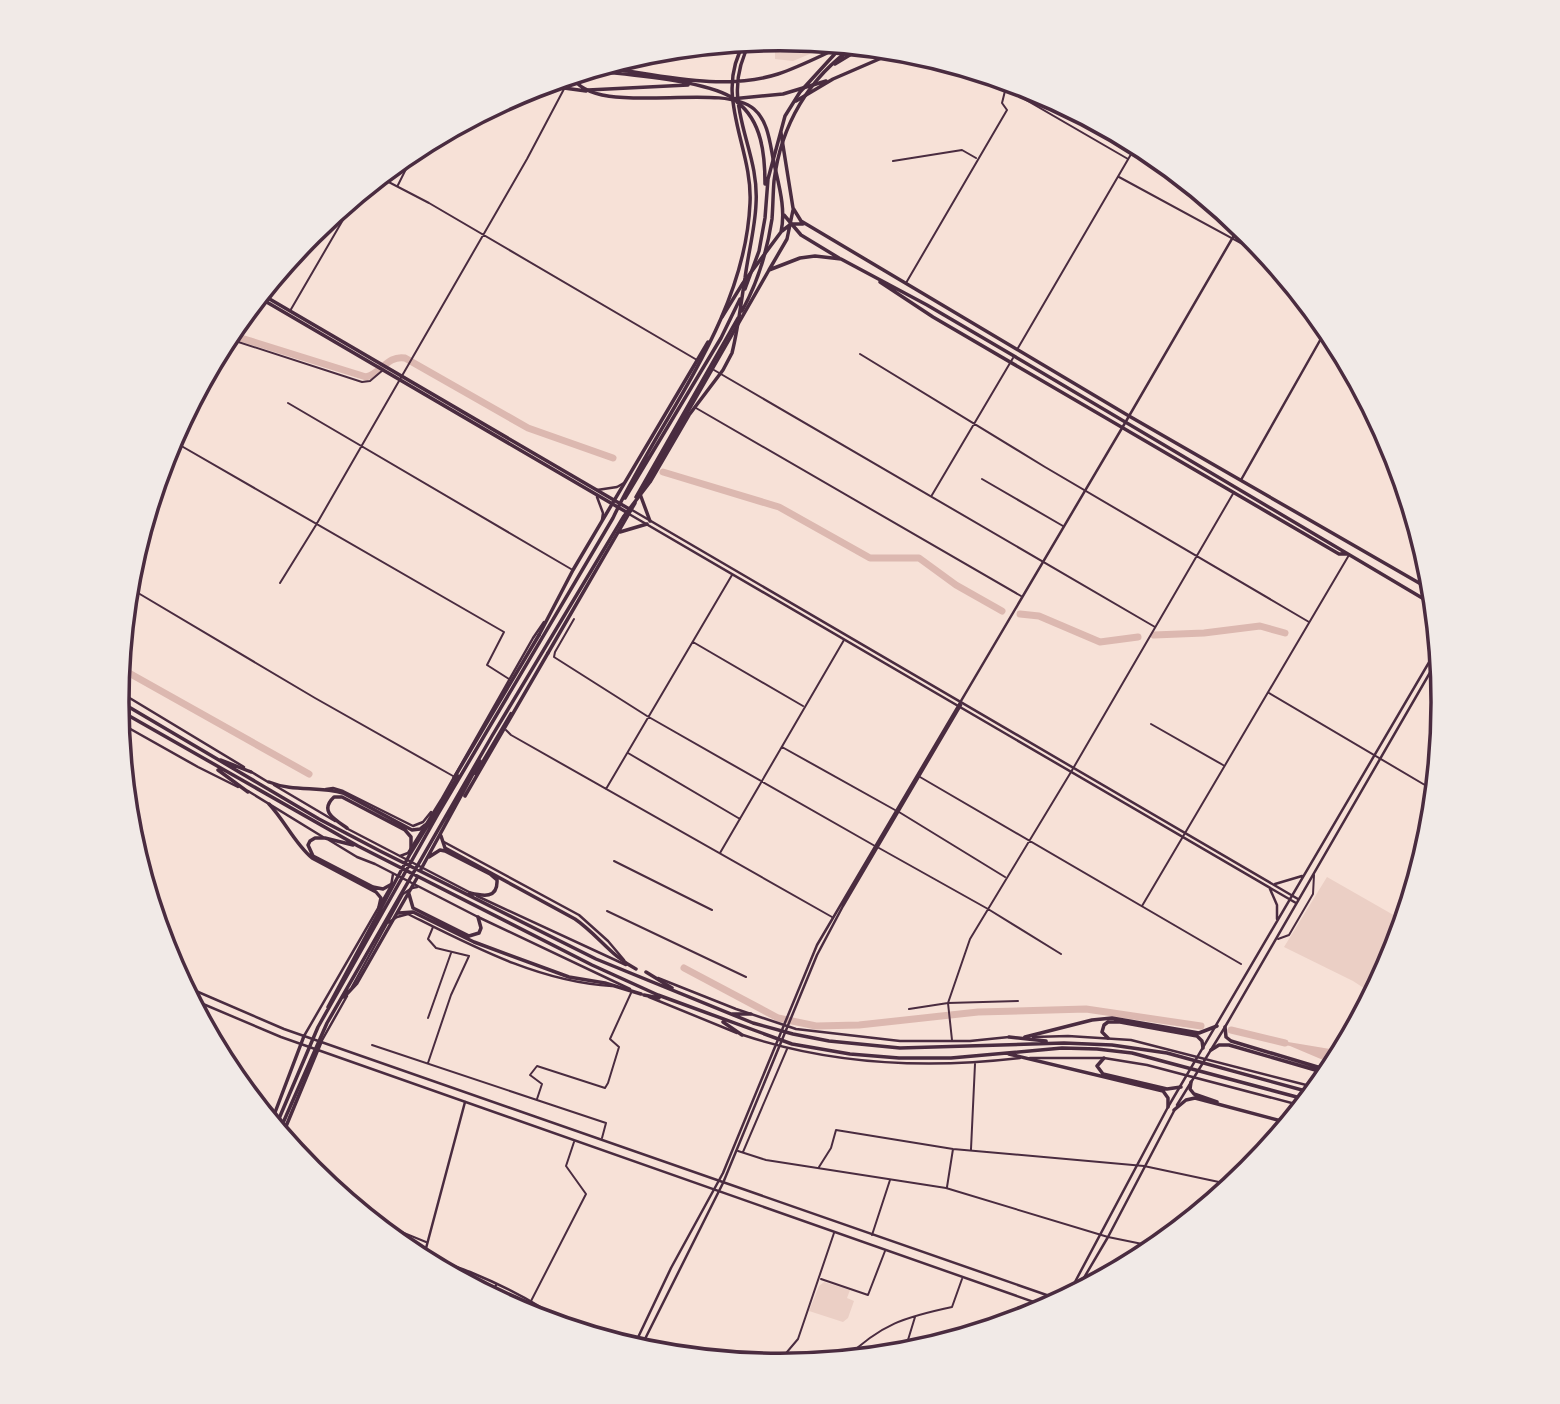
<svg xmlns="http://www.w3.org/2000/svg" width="1560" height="1404" viewBox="0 0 1560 1404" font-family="'Source Sans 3',sans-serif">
	<rect width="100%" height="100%" fill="#f7e1d7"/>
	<!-- green -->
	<path fill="#ebcfc5" d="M 775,39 L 780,39 L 834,44 L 793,61 L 775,59 Z
		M 1327,877 L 1404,921 L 1393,956 L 1373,994 L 1353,981 L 1284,947 Z
		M 824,1282 L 850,1290 L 847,1298 L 854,1301 L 848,1318 L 843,1322 L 809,1311 L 819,1286 Z"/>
	<!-- water -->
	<path fill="#dcb8b0" d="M 1276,1040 L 1342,1051 L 1335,1065 L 1290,1046 L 1275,1043 Z"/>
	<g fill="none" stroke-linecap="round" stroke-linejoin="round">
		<!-- river -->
		<path stroke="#dcb8b0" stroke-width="7" d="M 228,334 L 366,377 C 382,373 387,355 405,358 L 528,428 L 613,458
			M 663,472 L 779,507 L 870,558 L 919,558 L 956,585 L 1002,611
			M 1020,614 L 1039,616 L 1100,642 L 1138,637
			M 1154,635 L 1204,633 L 1260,626 L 1285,633
			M 120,668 L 309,774
			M 684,968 L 778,1018 L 816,1026 L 859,1025 L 978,1012 L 1086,1009 L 1201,1026
			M 1231,1030 L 1285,1043"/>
		<!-- minor -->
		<path stroke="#4a2c40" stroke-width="2" d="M 893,161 L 962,150 L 976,158
			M 379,177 L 429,203 L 697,360
			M 1119,177 L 1272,260
			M 398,185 L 417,147
			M 906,283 L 1007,110 L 1002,103 L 1005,91 L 1009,90 L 1128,159
			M 290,311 L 358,194
			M 226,338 L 362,382 L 370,381 L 383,370
			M 1018,348 L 1137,144
			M 860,354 L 1045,467 L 1309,622
			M 714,370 L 1155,627
			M 288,403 L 571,569
			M 696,408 L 1021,596
			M 171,440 L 504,632 L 487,665 L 509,679
			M 1395,469 L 1398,464
			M 982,479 L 1063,526
			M 932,495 L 1013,358
			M 280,583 L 316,525 L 527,159 L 564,89
			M 128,587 L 315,698 L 453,776
			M 574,619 L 555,652 L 554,657 L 647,716 L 875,846
			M 693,642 L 803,706
			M 1269,693 L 1435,791
			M 1151,724 L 1223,765
			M 506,730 L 511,735 L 832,917
			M 782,747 L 895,810
			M 628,753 L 740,819
			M 920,777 L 1241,964
			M 606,789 L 732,575
			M 899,812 L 1005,877
			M 879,848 L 988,909 L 1061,954
			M 720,853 L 844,640
			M 614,861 L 712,910
			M 1142,906 L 1349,555
			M 607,911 L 746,977
			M 1278,939 L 1289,935 L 1313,894 L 1314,875
			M 909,1009 L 948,1003 L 1018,1001
			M 428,1018 L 451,953
			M 952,1040 L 948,1003 L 970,939 L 1071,772 L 1234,492
			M 372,1045 L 606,1123 L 602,1138
			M 428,1063 L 451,995 L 469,956 L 436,948 L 428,939 L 433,927
			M 537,1099 L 542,1084 L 530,1075 L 537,1066 L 605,1088 L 608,1083 L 619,1047 L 610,1039 L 631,993
			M 971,1149 L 975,1064
			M 738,1151 L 766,1160 L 946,1188 L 1108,1237 L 1157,1247
			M 743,1152 L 787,1049
			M 819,1167 L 831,1148 L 836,1130 L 953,1149 L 1144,1166 L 1233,1185
			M 947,1187 L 953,1149
			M 872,1235 L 890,1180
			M 389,1236 L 393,1231 L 399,1231 L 426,1242
			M 821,1279 L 868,1295 L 885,1251
			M 491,1296 L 496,1285
			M 530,1303 L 586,1194 L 566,1166 L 574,1142
			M 904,1353 L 915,1317
			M 845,1359 C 881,1324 905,1317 952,1307 L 962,1279
			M 779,1363 L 785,1365
			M 776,1365 L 798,1339 L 834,1233"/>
		<!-- tertiary -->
		<path stroke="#4a2c40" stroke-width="2.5" d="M 1241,480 L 1327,328
			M 118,691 L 244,767
			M 118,722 L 198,767 L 238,787
			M 250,771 L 268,782
			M 475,774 L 511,713
			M 274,785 L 335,821
			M 326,789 L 333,788 L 343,791 L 413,826 L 423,822 L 431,812
			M 248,791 L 323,837
			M 346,828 L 471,893
			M 329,840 L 357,857 L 375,864 L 478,917 L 630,989
			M 444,842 L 579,915 L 608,941 L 624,960
			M 400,856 L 408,853 L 441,800 L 533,638 L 544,622
			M 477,896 L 626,965
			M 386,924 L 397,917 L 408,914 C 472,946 539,982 612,986
			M 658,978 L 736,1009 L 796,1029 L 900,1041 L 970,1041 L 1009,1037
			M 352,987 L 403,894 L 412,888 L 417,887
			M 649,997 L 737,1033
			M 743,1035 C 833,1065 926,1069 1020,1058
			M 304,1036 L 391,886 L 393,874
			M 1033,1037 L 1068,1036 L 1131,1040 L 1318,1088
			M 321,1042 L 347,996
			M 1030,1058 L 1104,1058 L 1147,1065 L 1303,1106
			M 465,1102 L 425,1252 C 439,1263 454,1265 470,1272 C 504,1286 542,1305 570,1328
			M 1280,1134 L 1281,1122
			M 633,1348 L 671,1268 L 723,1173 L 817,945 L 1125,423 L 1240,225
			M 640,1349 L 723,1183 L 817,955 L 843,906 L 961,705"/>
		<!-- secondary -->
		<path stroke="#4a2c40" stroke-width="2.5" d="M 597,490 L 617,487 L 624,483
			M 597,497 L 603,513 L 602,520
			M 632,510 L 1298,899
			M 629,514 L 1296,903
			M 1275,884 L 1302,876
			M 1270,889 L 1277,905 L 1277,919
			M 182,985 L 284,1029 L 1061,1300
			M 189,998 L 281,1037 L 1048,1307
			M 1177,1105 L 1225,1027 L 1439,657
			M 1075,1293 L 1108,1237 L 1174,1111
			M 1067,1297 L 1168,1107 L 1438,647"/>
		<!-- primary -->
		<path stroke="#4a2c40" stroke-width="3.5" d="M 571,75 C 594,121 719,79 754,109 C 769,122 770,145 774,163 C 779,186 786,209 781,232 L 743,283 L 722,317
			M 833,79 L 900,50
			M 547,83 L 564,88 L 586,91
			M 731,99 L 783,94 L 826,81
			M 796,101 L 833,79
			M 781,133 L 793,208 L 801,221 L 1129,416 L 1433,591
			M 784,215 L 801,235 L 839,258
			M 782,231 L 791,224 L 803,224
			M 769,270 L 787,239 L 793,210
			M 880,282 L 933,317 L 1339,554 L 1347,554
			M 261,294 L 631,510
			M 258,297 L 628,513
			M 644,488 L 769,270 L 800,258 L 815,256 L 841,259 L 927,305 L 1014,356 L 1434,605
			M 640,494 L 650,521
			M 620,532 L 647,524
			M 539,635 L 573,570 L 708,342
			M 548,653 L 635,503
			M 271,1123 L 304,1036
			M 282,1136 L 321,1042"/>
		<!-- trunk -->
		<path stroke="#4a2c40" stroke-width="3.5" d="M 835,64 L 863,47
			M 600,67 C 657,74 722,92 778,74 C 799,67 818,57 838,48
			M 587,70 C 625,75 700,79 731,97
			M 588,90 L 688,85
			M 737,102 C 762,121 765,155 765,184
			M 745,289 L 759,251 L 765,218 L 768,179 L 785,116 L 800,92 L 843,45
			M 742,311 C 758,282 767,252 772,219 C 773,206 773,193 774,181 C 781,125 809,77 855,46
			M 636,497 L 738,318
			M 625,498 L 721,338 L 740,299
			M 117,700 L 319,819 L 380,851 L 596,959 L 753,1023 L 793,1034 L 829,1041 L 900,1048 L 1064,1043 L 1112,1045 L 1167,1053 L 1313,1093
			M 117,709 L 358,846 L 592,965 L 658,995 L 792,1044 L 850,1054 L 899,1058 L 951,1058 L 1062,1048 L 1097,1049 L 1132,1053 L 1308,1100
			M 221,760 L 251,772
			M 218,770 L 248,792
			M 454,778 L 539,635
			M 269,782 C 293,792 318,786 343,793 L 412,830 L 420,829 L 425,825
			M 465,796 L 548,653
			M 269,804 C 285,821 295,844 312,858 L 376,892 L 381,898 L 379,907
			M 347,828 C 334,819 319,811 334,797 L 342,797 L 405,830 L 411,837 L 411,850
			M 441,836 L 445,848 L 575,919 C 597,934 612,957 636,969
			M 353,845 L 325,838 L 315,838 L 310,841 L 308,845 L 313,856 L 373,887 L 383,889 L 392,884
			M 429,857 L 440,850 L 445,851 L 490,874 L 497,880 C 498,899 483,896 470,893
			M 420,871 L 480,761
			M 409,894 L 413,908 L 469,936 L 479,933 L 481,928 L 478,917
			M 399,913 L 413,912 L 474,942 L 569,977 L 605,983 L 641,994
			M 646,972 L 672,988
			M 644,995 L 659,998
			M 344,997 L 357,983 L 417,878
			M 328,1007 L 410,854 L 458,776
			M 732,1014 L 751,1014
			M 723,1022 L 742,1035
			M 1225,1027 L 1226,1037 L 1231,1041 L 1331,1071
			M 1009,1037 L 1046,1041
			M 1025,1037 L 1092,1020 L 1112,1018 L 1199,1033 L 1217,1026
			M 1108,1038 L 1102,1032 L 1104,1025 L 1108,1022 L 1120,1022 L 1197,1036 L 1202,1041 L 1203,1048
			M 1211,1050 L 1219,1045 L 1229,1045 L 1329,1074
			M 1009,1054 L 1163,1091 L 1168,1098 L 1168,1107
			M 1104,1058 L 1097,1066 L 1103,1074 L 1167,1089 L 1181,1087
			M 1191,1082 L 1190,1089 L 1194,1094 L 1217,1102
			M 1174,1110 L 1186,1100 L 1195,1098 L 1289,1123
			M 275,1128 L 318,1027 L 438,814 L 613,518 C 661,416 745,320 750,203 C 753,147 712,95 745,42
			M 279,1132 L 327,1023 L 492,736 L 624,516 L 650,482 L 689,415 L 723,370 L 732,353 C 738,329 741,303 745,278 C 748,254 755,229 756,204 C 760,144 716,102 751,41"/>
	</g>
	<!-- crop -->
	<path d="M0 0H1560V1404H0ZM129 702a651 651 0 1 1 1302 0a651 651 0 1 1-1302 0Z" fill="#f1eae7" fill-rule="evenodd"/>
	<path fill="none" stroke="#4a2c40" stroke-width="3.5" d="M129 702a651 651 0 1 1 1302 0a651 651 0 1 1-1302 0Z"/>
</svg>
